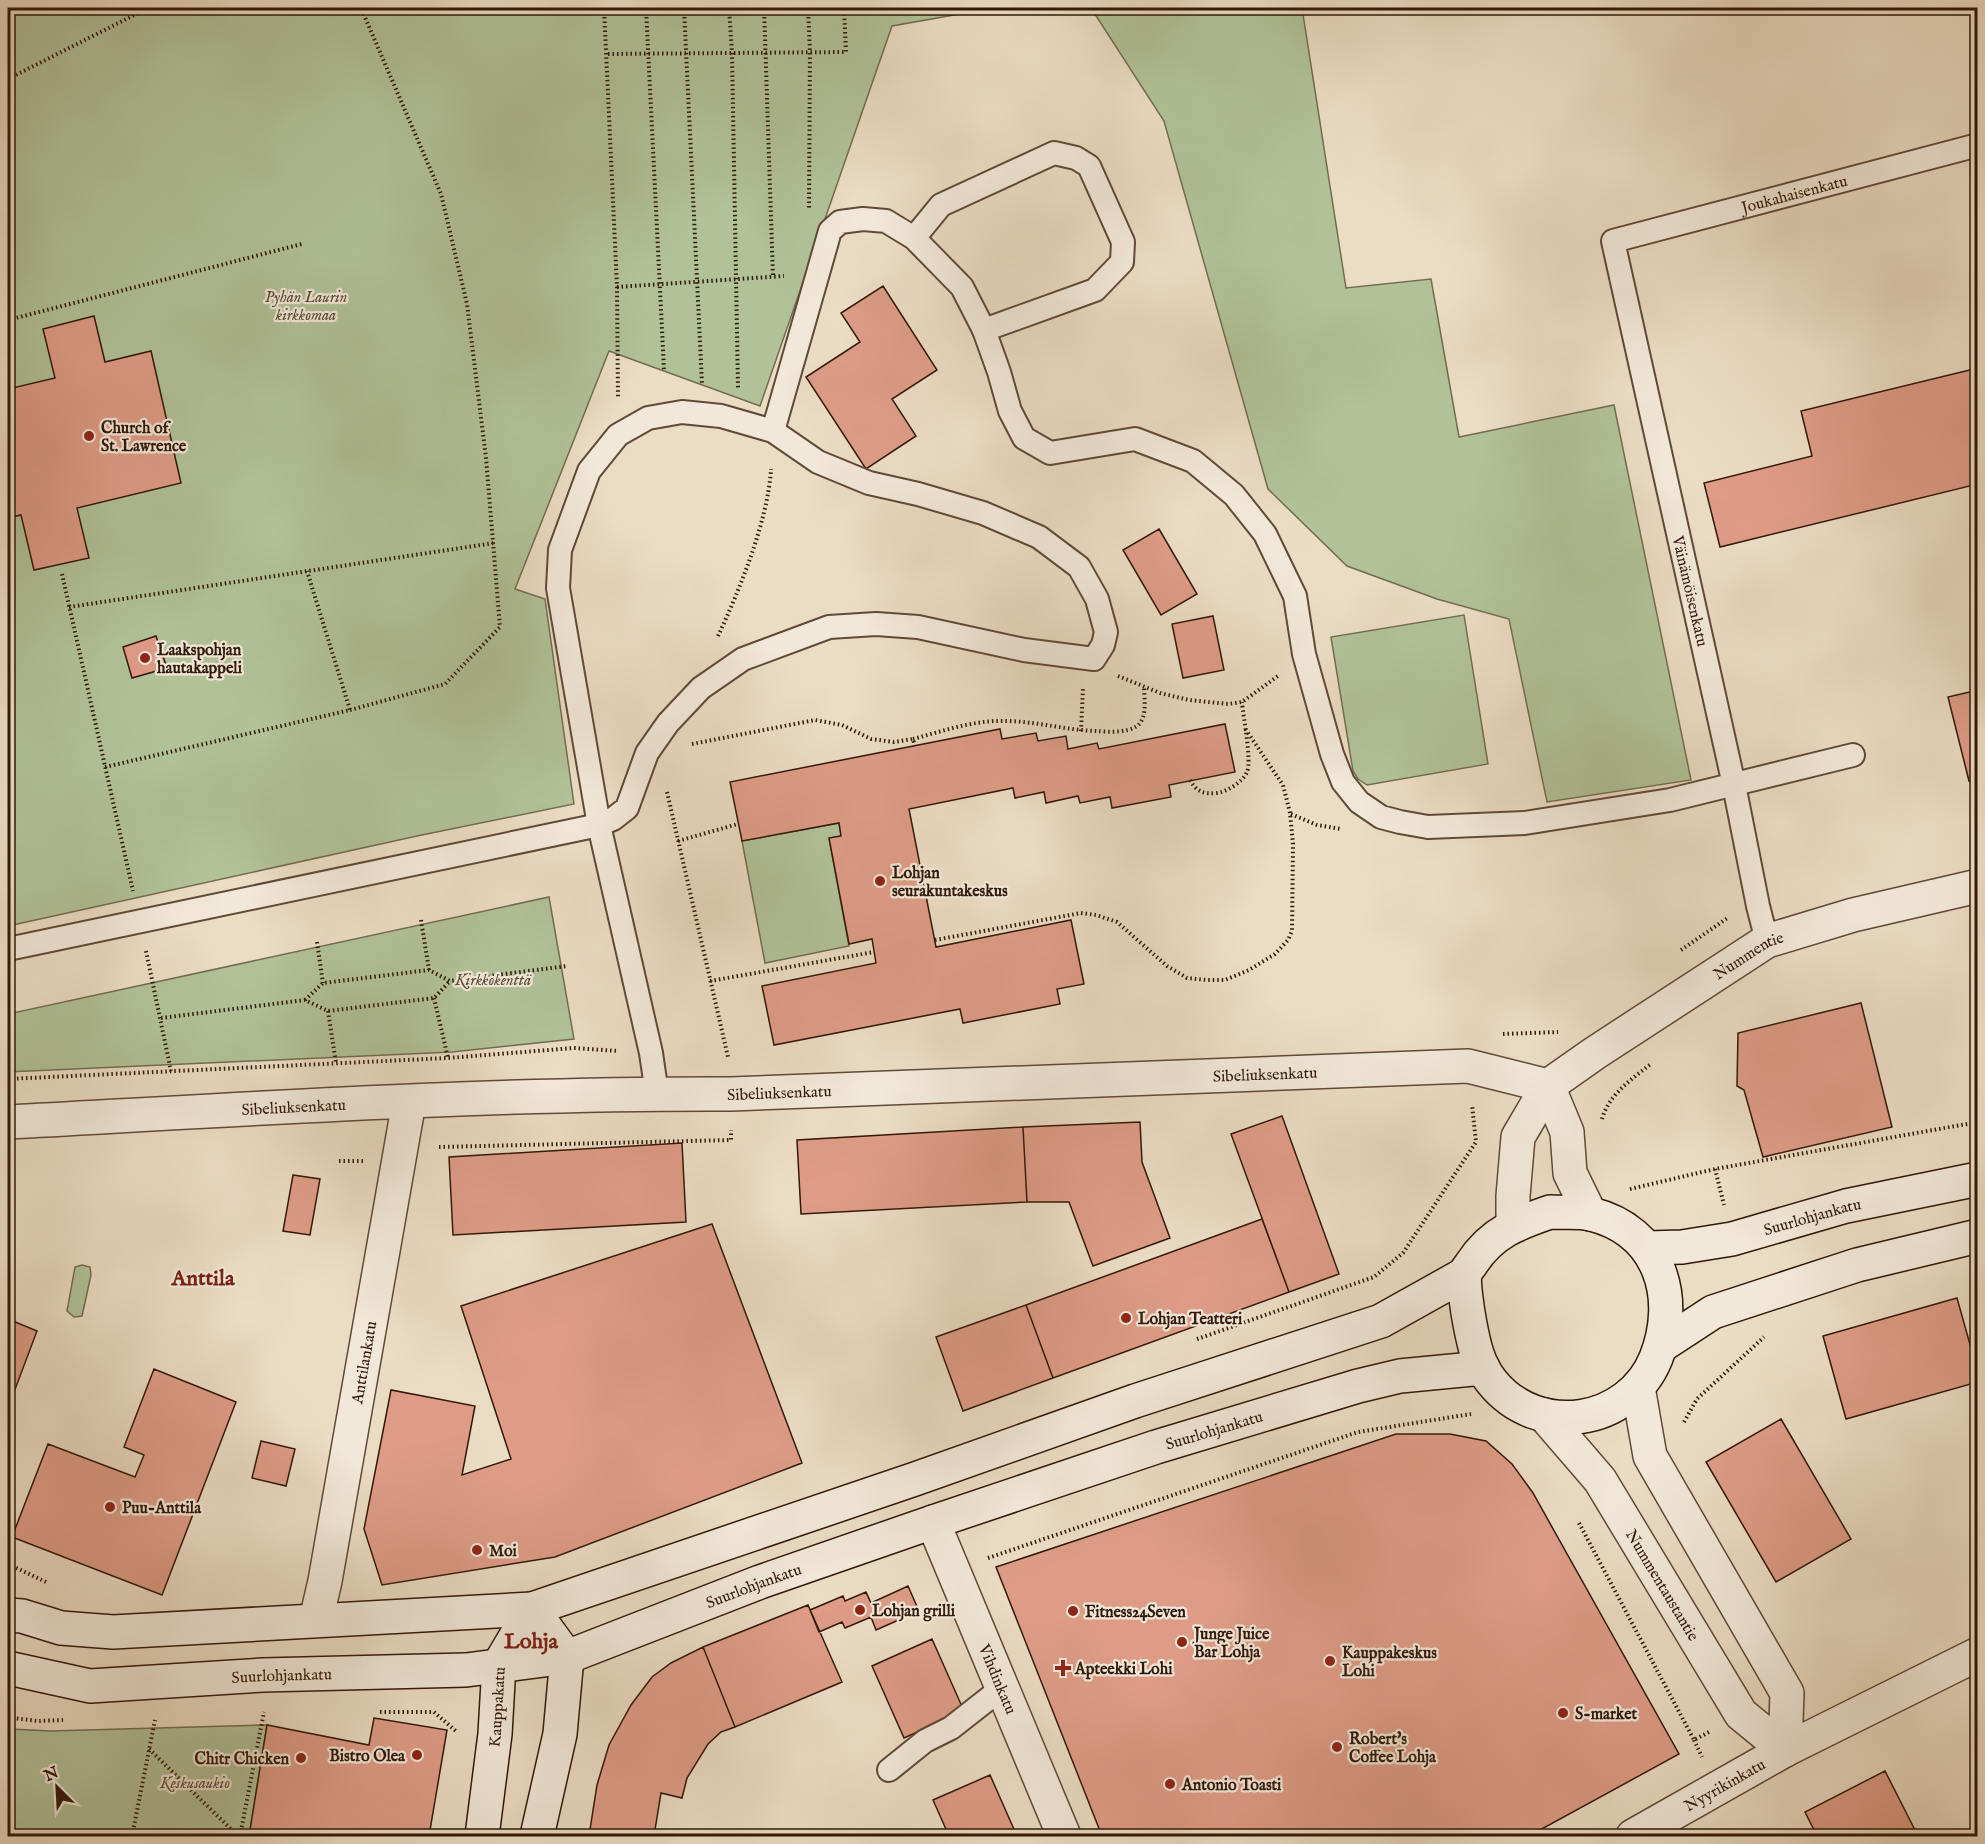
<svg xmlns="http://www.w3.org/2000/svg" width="1985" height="1844" viewBox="0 0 1985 1844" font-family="'IM FELL English',serif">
	<rect width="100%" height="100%" fill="#ebdcc4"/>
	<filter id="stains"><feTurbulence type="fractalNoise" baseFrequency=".00333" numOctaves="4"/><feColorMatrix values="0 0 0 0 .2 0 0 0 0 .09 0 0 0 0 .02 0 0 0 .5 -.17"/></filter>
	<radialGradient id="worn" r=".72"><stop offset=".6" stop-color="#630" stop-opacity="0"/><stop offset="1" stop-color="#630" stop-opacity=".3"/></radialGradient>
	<!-- green -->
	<path fill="#b1c299" stroke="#726d50" stroke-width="1.5" d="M 8,8 L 994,8 L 892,26 L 760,406 L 609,351 L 515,589 L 545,599 L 574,804 L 417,836 L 8,926 Z
		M 1091,8 L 1302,8 L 1346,288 L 1431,279 L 1459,437 L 1614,405 L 1691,780 L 1547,802 L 1509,619 L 1437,599 L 1347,566 L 1268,489 L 1164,121 Z
		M 1464,615 L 1488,764 L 1367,785 L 1358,779 L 1353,771 L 1331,637 Z
		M 839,823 L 841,836 L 829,838 L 849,946 L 765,963 L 742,841 Z
		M 549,897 L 574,1039 L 452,1052 L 8,1072 L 8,1014 Z
		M 82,1265 L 90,1267 L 91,1275 L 82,1316 L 74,1317 L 67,1311 L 75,1267 Z
		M 267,1725 L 249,1836 L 8,1836 L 8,1730 L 10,1729 L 50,1731 Z"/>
	<!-- building -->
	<path fill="#de9c86" stroke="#321808" stroke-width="1.5" d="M 1933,8 L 1978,8 L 1978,15 Z
		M 883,286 L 937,370 L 892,399 L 916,436 L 866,469 L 806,377 L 860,342 L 841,313 Z
		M 94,316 L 105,362 L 151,351 L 181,483 L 77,508 L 89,558 L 34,570 L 21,515 L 8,518 L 8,389 L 55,378 L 43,329 Z
		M 1978,368 L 1978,484 L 1720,547 L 1704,483 L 1812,456 L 1801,411 Z
		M 1159,529 L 1197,594 L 1161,615 L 1123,550 Z
		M 1213,616 L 1224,670 L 1183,678 L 1172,624 Z
		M 156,636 L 167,668 L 132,678 L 123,647 Z
		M 1978,690 L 1978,779 L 1969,781 L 1948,697 Z
		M 1225,724 L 1235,772 L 1169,785 L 1171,797 L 1112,808 L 1110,797 L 1080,803 L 1078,796 L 1046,803 L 1044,792 L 1015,798 L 1013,788 L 909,809 L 936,947 L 1071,920 L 1084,984 L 1057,989 L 1060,1004 L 963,1023 L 960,1009 L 774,1045 L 762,986 L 876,963 L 872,939 L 849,944 L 829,838 L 841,836 L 839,823 L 742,841 L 730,782 L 1000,729 L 1002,739 L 1036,733 L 1038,741 L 1066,736 L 1068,749 L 1097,743 L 1099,749 Z
		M 1861,1003 L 1892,1127 L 1763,1157 L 1744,1090 L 1737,1086 L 1738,1033 Z
		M 1282,1116 L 1339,1274 L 1289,1292 L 1231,1134 Z
		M 1140,1122 L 1142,1162 L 1170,1238 L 1093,1266 L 1069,1202 L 1027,1202 L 1023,1127 Z
		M 1023,1127 L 1027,1202 L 801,1214 L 797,1140 Z
		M 682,1143 L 686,1222 L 453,1235 L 449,1157 Z
		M 293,1175 L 320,1179 L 310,1235 L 283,1231 Z
		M 1262,1219 L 1289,1292 L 1053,1378 L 1026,1305 Z
		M 712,1224 L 802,1463 L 555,1557 L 382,1585 L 364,1529 L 391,1390 L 475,1406 L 462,1475 L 511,1459 L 461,1306 Z
		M 1957,1298 L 1978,1373 L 1978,1382 L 1846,1419 L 1823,1336 Z
		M 1026,1305 L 1053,1378 L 963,1411 L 936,1337 Z
		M 8,1319 L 37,1331 L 8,1408 Z
		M 154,1369 L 236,1402 L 162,1595 L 12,1537 L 48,1444 L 135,1477 L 144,1455 L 124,1447 Z
		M 1781,1419 L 1851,1539 L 1776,1582 L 1706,1462 Z
		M 1396,1434 L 1450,1434 L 1486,1441 L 1512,1464 L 1533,1493 L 1679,1754 L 1529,1836 L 1102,1836 L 996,1567 Z
		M 261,1441 L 295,1449 L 286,1486 L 252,1478 Z
		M 908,1586 L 919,1611 L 876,1630 L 871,1617 L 845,1628 L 842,1622 L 819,1632 L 810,1610 L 843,1596 L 845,1601 L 866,1592 L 871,1603 Z
		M 808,1605 L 842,1682 L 735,1727 L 703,1647 Z
		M 932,1639 L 964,1711 L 904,1738 L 872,1666 Z
		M 703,1647 L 735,1727 L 721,1732 L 708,1744 L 687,1778 L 682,1798 L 661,1793 L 654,1836 L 589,1836 L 597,1785 L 609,1745 L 631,1705 L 652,1677 L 671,1663 Z
		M 374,1718 L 447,1730 L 429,1836 L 249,1836 L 267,1725 L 369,1745 Z
		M 1885,1771 L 1918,1836 L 1817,1836 L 1805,1812 Z
		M 990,1775 L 1017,1836 L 949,1836 L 933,1800 Z"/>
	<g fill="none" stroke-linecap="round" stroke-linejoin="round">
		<defs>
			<g id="service">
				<path d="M 914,238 L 941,205 L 1054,153 L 1076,158 L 1089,166 L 1123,242 L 1122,262 L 1095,290 L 984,330"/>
				<path d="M 682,412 L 721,416 L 773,431 L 818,462 L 869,483 L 918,494 L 983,513 L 1039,537 L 1079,567 L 1097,599 L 1106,632 L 1103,645 L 1094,659 L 1024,650 L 918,627 L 876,624 L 829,627 L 743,659 L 701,688 L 668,723 L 647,753 L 627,808 L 613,819 L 599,825 L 558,588 L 560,550 L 589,471 L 618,435 L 648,418 Z"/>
				<path d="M 773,431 L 830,231 L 840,222 L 863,219 L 886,221 L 914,238 L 962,287 L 984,330 L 999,372 L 1010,411 L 1024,438 L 1050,453 L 1135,439 L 1193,461 L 1234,495 L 1265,534 L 1295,596 L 1304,654 L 1332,754 L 1343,782 L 1359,802 L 1381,817 L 1400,822 L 1428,827 L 1525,823 L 1670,800 L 1853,755"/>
				<path id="s1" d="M 1767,941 L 1758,906 L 1734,785 L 1613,241 L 1978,145"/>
				<path d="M 8,949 L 599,825 L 651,1053 L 657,1094"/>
				<path d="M 889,1770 L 925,1741 L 951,1728 L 1002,1688"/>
			</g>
			<g id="minor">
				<path id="s2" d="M 8,1122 C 248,1109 490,1093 731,1094 L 1468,1066 L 1548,1086"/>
				<path id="s3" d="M 933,1522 L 1064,1836"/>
				<path id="s4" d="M 316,1620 L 325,1581 L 409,1102"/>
				<path id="s5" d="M 1633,1836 L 1785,1750"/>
			</g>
			<g id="tertiary">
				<path d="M 1548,1086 L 1567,1132 L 1570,1173 L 1590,1214"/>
				<path id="s6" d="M 1513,1225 L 1513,1196 L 1518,1137 L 1548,1086 L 1595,1053 L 1767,941 L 1853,915 L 1978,886"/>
				<path d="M 1638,1387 L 1650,1456 L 1787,1693 L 1785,1750"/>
				<path id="s7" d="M 1544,1415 L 1600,1480 L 1741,1714 L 1785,1750"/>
				<path d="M 1785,1750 L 1978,1654"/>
			</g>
			<g id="secondary">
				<path d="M 1550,1212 C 1563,1213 1579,1211 1591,1214 C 1660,1231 1680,1297 1656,1358 C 1629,1425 1538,1439 1492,1382 C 1478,1365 1474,1345 1470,1324 C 1468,1314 1463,1283 1465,1274 C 1466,1270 1470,1266 1472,1263 C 1492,1232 1518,1223 1550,1212 Z"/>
				<path id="s8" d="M 1648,1248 L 1682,1247 L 1732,1239 L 1846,1206 L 1978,1179"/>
				<path d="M 1661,1346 L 1713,1312 L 1857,1265 L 1978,1236"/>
				<path d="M 532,1609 L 567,1657 L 560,1734 L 537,1836"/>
				<path d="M 8,1615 L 22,1616 L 61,1628 L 113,1632 L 532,1609 L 915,1479 L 1135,1401 L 1381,1321 L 1465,1274"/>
				<path id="s9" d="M 8,1668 L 90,1686 L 263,1675 L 466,1670 L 567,1657 L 760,1582 L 933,1522 L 1156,1447 L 1358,1386 L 1400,1376 L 1483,1368"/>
				<path id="s10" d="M 482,1836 L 495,1734 L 499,1665 L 532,1609"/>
			</g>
		</defs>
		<!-- service casing -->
		<use href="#service" stroke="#604937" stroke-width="26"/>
		<!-- minor casing -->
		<use href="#minor" stroke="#604937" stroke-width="36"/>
		<!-- tertiary casing -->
		<use href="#tertiary" stroke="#604937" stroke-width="36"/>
		<!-- secondary casing -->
		<use href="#secondary" stroke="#321808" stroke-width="36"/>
		<!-- path -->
		<path stroke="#321808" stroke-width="4" stroke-dasharray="1.5 3" stroke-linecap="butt" d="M 604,8 L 617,287 L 618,398
			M 646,8 L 664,370
			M 684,8 L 702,384
			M 729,8 L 732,53 L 738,388
			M 764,8 L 773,277
			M 808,8 L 810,52 L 809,208
			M 608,54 L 846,52 L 844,8
			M 8,79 L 148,8
			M 617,287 L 784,276
			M 8,320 L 302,244
			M 62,574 L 133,891
			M 69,607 L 494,543
			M 718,636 C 740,589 768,520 771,469
			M 1118,676 L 1160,693 L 1189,700 L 1228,704 L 1242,702 L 1278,676
			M 350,710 L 445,684 L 500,627 L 486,458 L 467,304 L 441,194 L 361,8
			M 1081,731 L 1083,688
			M 913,739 C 943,731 974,720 1004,721 C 1035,721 1065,730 1096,731 C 1108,732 1127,733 1137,726 C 1148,718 1144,698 1144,686
			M 692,744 L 815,720 L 842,725 L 871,739 L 894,742 L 913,739 L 915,746
			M 105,767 L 350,710 L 307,571
			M 1190,780 C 1197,792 1203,794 1217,793 C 1226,792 1243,782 1247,772 C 1252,761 1243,716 1242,702
			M 667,792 L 728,1057
			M 1291,814 L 1317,825 L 1341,829
			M 678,841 L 738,824
			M 421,920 L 429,970
			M 935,940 L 1081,913 L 1096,915 L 1117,922 L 1167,966 L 1187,978 L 1207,980 L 1225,980 L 1249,970 L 1275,954 L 1288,940 L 1292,931 L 1293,844 L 1290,813 L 1283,785 L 1244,727
			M 317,942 L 323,983
			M 1681,950 L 1729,917
			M 146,951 L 171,1071
			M 710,981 L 874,952
			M 434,998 L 448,1058
			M 305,1000 L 323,983 L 429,970 L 450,981 L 567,966
			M 328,1011 L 336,1063
			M 161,1018 L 305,1000 L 328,1011 L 434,998 L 450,981
			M 1503,1034 L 1558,1032
			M 8,1079 L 448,1058 L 574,1048 L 618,1051
			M 1602,1119 C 1609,1094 1632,1079 1652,1063
			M 439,1147 L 731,1140 L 731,1130
			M 339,1161 L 363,1161
			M 1715,1169 L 1724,1205
			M 1630,1189 L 1715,1169 L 1978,1122
			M 1197,1339 L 1374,1277 L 1403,1253 L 1476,1142 L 1472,1105
			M 1684,1422 L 1697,1399 L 1764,1337
			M 1579,1523 L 1694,1740 L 1709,1732
			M 988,1558 L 1358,1432 L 1471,1414
			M 8,1564 L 46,1582
			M 380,1712 L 434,1712 L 457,1732
			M 8,1719 L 12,1718 L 38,1721 L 63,1720
			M 1694,1740 L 1702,1757
			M 149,1749 L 238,1836
			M 132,1836 L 155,1720
			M 240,1836 L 264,1712"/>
		<!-- service -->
		<use href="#service" stroke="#f2e8d9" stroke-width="22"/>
		<!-- minor -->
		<use href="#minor" stroke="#f2e8d9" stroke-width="33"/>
		<!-- tertiary -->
		<use href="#tertiary" stroke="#f2e8d9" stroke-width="33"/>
		<!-- secondary -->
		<use href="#secondary" stroke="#f2e8d9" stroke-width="33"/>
	</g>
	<!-- markers -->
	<g fill="#8f2418" stroke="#f2e8d9" stroke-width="2">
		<circle cx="89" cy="436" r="6"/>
		<circle cx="145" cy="658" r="6"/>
		<circle cx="880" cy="881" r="6"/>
		<circle cx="1126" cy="1318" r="6"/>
		<circle cx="110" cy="1507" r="6"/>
		<circle cx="477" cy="1550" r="6"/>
		<circle cx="860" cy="1610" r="6"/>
		<circle cx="1073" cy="1611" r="6"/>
		<circle cx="1182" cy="1642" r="6"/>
		<circle cx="1330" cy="1661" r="6"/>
		<path d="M1060 1659h6v6h6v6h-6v6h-6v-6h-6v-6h6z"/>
		<circle cx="1563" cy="1713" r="6"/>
		<circle cx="1337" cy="1747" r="6"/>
		<circle cx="417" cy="1755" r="6"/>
		<circle cx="301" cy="1758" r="6"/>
		<circle cx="1170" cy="1784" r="6"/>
	</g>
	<g text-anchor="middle" stroke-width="4.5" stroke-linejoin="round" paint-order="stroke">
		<!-- street labels -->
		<g font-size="16" fill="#321808" stroke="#f2e8d9">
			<text dy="6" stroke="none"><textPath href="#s1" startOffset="904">Joukahaisenkatu</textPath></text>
			<text transform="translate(1691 591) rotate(77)" y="6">Väinämöisenkatu</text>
			<text dy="6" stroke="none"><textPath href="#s6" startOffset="387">Nummentie</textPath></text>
			<text dy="6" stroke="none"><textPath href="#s2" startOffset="1258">Sibeliuksenkatu</textPath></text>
			<text dy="6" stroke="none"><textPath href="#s2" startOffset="772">Sibeliuksenkatu</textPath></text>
			<text dy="6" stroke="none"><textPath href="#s2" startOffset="286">Sibeliuksenkatu</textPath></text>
			<text dy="6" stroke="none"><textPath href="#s8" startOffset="168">Suurlohjankatu</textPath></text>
			<text dy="6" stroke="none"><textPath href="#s4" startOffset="262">Anttilankatu</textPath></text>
			<text dy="6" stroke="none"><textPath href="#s9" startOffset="1248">Suurlohjankatu</textPath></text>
			<text dy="6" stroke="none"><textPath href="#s7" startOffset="208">Nummentaustantie</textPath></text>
			<text dy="6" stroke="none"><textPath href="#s9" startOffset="762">Suurlohjankatu</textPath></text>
			<text dy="6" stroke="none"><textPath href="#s9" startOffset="276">Suurlohjankatu</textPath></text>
			<text dy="6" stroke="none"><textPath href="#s3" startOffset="170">Vihdinkatu</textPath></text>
			<text dy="6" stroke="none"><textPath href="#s10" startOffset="130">Kauppakatu</textPath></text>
			<text dy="6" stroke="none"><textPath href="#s5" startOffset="105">Nyyrikinkatu</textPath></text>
		</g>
		<!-- park labels -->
		<g font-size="16" font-style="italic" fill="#584b34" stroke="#f2e8d9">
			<text x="306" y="302">Pyhän Laurin<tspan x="306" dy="18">kirkkomaa</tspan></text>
			<text x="493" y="985">Kirkkokenttä</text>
			<text x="195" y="1788">Keskusaukio</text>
		</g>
		<!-- poi labels -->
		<g font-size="16" font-weight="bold" fill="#321808" stroke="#f2e8d9" text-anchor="start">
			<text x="101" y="433">Church of<tspan x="101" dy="18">St. Lawrence</tspan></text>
			<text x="157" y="655">Laakspohjan<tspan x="157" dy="18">hautakappeli</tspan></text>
			<text x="892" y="878">Lohjan<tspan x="892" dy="18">seurakuntakeskus</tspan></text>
			<text x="1138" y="1324">Lohjan Teatteri</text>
			<text x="122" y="1513">Puu-Anttila</text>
			<text x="489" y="1556">Moi</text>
			<text x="872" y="1616">Lohjan grilli</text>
			<text x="1085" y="1617">Fitness24Seven</text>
			<text x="1194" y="1639">Junge Juice<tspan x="1194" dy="18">Bar Lohja</tspan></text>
			<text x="1342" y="1658">Kauppakeskus<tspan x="1342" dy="18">Lohi</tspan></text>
			<text x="1075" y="1674">Apteekki Lohi</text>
			<text x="1575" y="1719">S-market</text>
			<text x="1349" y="1744">Robert's<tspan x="1349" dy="18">Coffee Lohja</tspan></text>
			<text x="405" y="1761" text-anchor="end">Bistro Olea</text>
			<text x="289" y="1764" text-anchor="end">Chitr Chicken</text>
			<text x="1182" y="1790">Antonio Toasti</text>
		</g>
		<!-- district labels -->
		<g font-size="22" font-weight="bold" fill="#7a1f14" stroke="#f2e8d9">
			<text x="203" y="1285">Anttila</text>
			<text x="531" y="1648">Lohja</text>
		</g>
	</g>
	<!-- margin -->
	<rect width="1985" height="1844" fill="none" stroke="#ebdcc4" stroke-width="30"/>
	<rect x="9" y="9" width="1967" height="1826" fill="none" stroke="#321808" stroke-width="3"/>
	<rect x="15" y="15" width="1955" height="1814" fill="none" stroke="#321808" stroke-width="1.5"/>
	<!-- north arrow -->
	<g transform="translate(57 1787) rotate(336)" stroke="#f2e8d9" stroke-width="4.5" paint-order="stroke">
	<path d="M0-4.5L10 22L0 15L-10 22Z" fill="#321808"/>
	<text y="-9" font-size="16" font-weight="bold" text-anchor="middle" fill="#321808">N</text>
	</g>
	<rect width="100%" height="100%" filter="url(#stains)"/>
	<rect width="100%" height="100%" fill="url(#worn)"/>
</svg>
